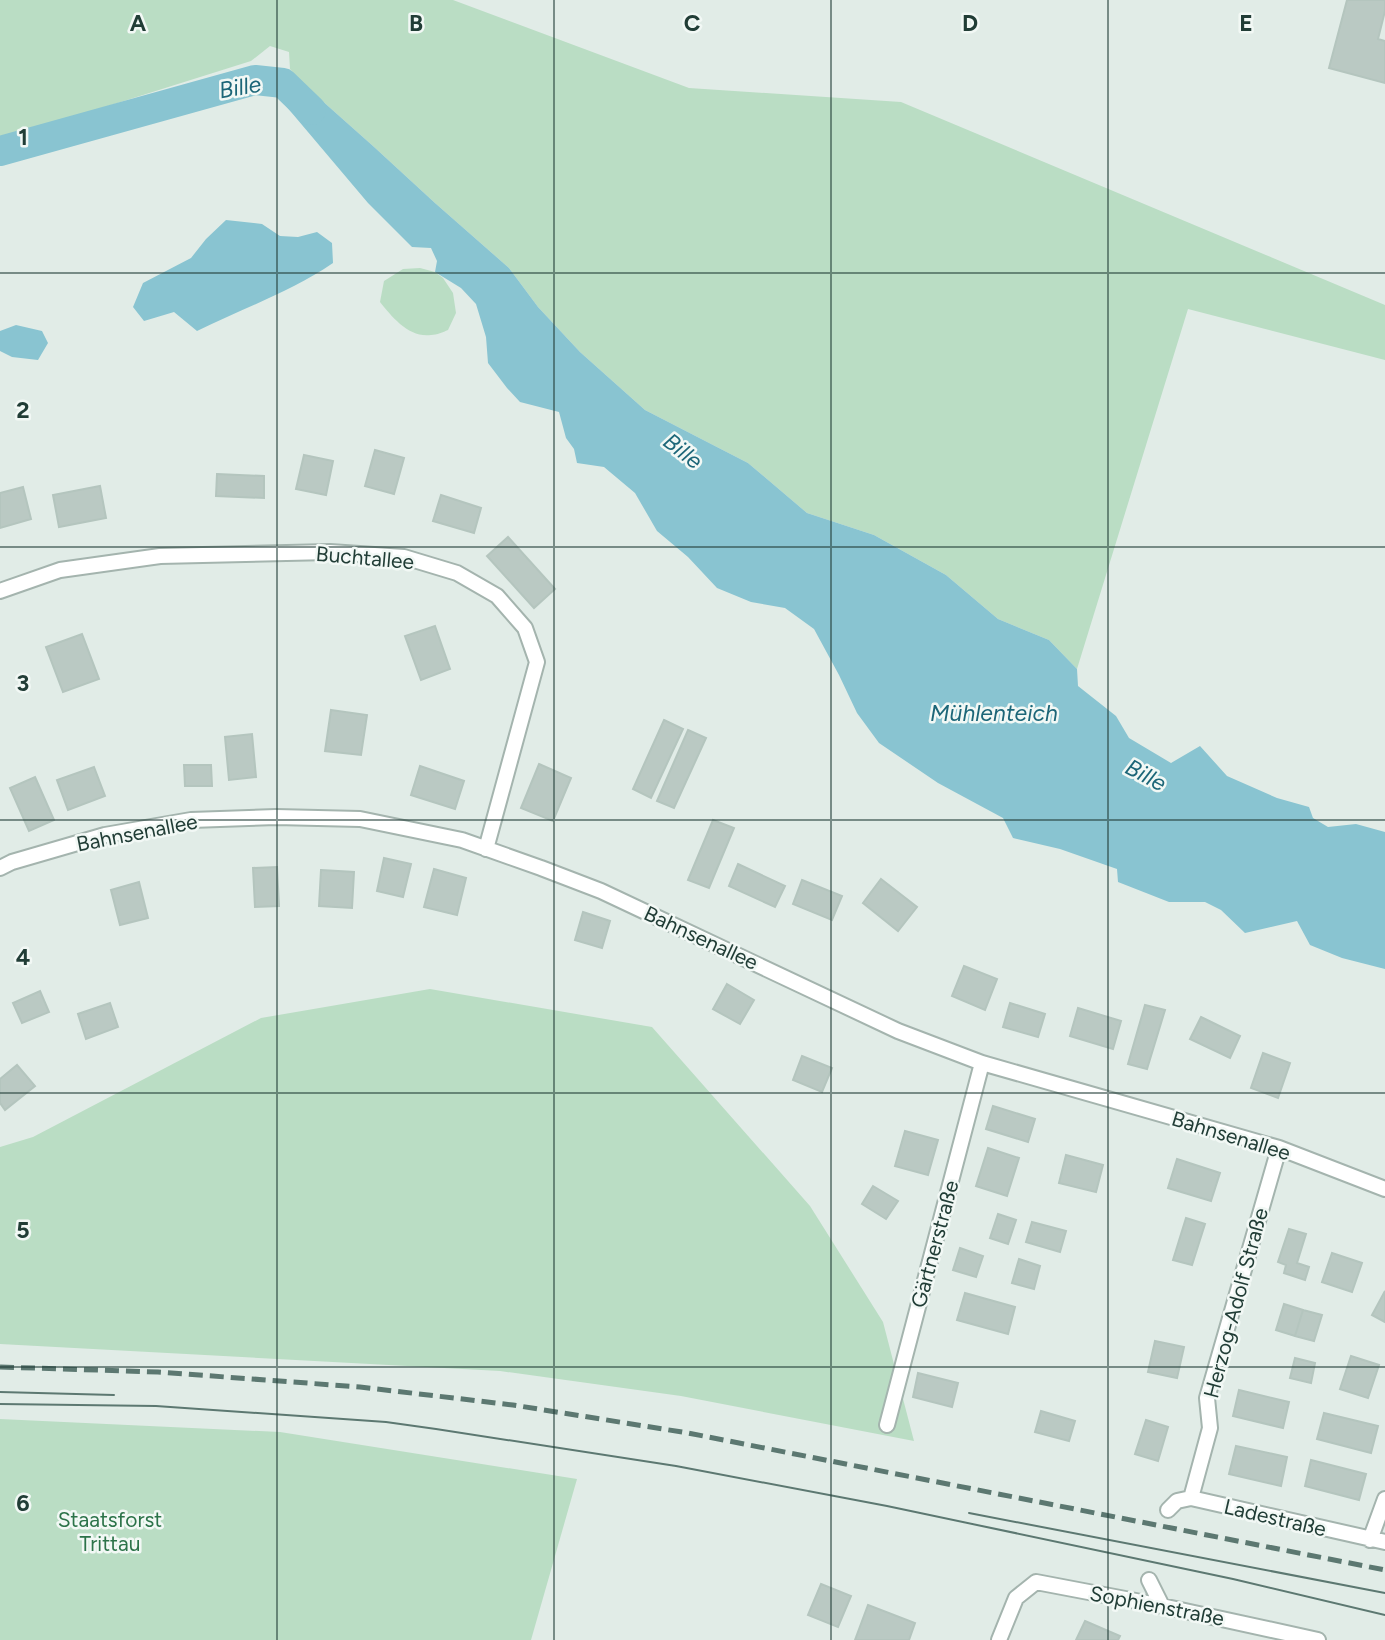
<svg xmlns="http://www.w3.org/2000/svg" width="1385" height="1640" viewBox="0 0 1385 1640" font-family="Figtree,sans-serif">
	<rect width="100%" height="100%" fill="#e1ece7"/>
	<!-- green -->
	<path fill="#baddc4" d="M 0,0 L 453,0 L 689,88 L 901,102 L 1385,305 L 1385,360 L 1188,309 L 1077,669 L 1049,640 L 998,619 L 946,575 L 874,535 L 807,513 L 748,463 L 645,410 L 580,352 L 538,307 L 509,268 L 435,203 L 373,146 L 301,82 L 290,69 L 289,52 L 270,46 L 251,61 L 0,140 Z
		M 420,268 L 435,272 L 443,278 L 453,293 L 456,313 L 448,330 C 443,332 437,335 431,335 C 409,338 392,317 380,302 L 384,281 L 403,269 Z
		M 430,989 L 652,1027 L 810,1206 L 883,1322 L 914,1441 L 681,1396 L 500,1371 L 0,1344 L 0,1147 L 33,1137 L 261,1018 Z
		M 0,1419 L 280,1432 L 577,1479 L 531,1640 L 0,1640 Z"/>
	<!-- water -->
	<path fill="#89c4d1" d="M 301,82 L 373,146 L 435,203 L 509,268 L 538,307 L 580,352 L 645,410 L 748,463 L 807,513 L 874,535 L 946,575 L 998,619 L 1049,640 L 1077,669 L 1078,686 L 1116,716 L 1129,738 L 1171,763 L 1200,746 L 1227,776 L 1277,798 L 1309,807 L 1313,818 L 1328,827 L 1356,824 L 1385,832 L 1385,969 L 1342,958 L 1310,945 L 1297,921 L 1245,933 L 1221,910 L 1205,902 L 1169,902 L 1118,882 L 1117,869 L 1060,849 L 1013,838 L 1003,818 L 938,783 L 879,743 L 857,713 L 839,675 L 814,629 L 785,608 L 751,602 L 717,588 L 688,557 L 657,531 L 635,493 L 604,467 L 577,463 L 574,449 L 566,438 L 559,412 L 520,402 L 507,388 L 488,363 L 486,337 L 476,304 L 461,288 L 435,272 L 437,261 L 431,248 L 412,247 L 368,203 L 275,93 L 283,83 Z
		M 226,220 L 262,224 L 280,236 L 298,237 L 317,232 L 332,243 L 333,263 C 291,292 243,308 197,331 L 174,312 L 144,321 L 133,307 L 143,283 L 191,258 L 206,239 Z
		M 16,325 L 42,331 L 48,343 L 38,360 L 12,357 L 0,351 L 0,331 Z"/>
	<g fill="none" stroke-linecap="round" stroke-linejoin="round">
		<!-- river -->
		<path stroke="#89c4d1" stroke-width="30" d="M 0,151 L 255,80 L 283,83 L 311,110"/>
	</g>
	<!-- building -->
	<path fill="#bac9c3" stroke="#b4c5be" stroke-width="2" d="M 1347,0 L 1385,0 L 1385,11 L 1378,39 L 1385,41 L 1385,83 L 1329,68 Z
		M 375,450 L 404,458 L 394,494 L 365,486 Z
		M 304,455 L 333,461 L 326,495 L 296,489 Z
		M 217,474 L 264,476 L 264,498 L 216,496 Z
		M 100,486 L 106,518 L 59,527 L 53,495 Z
		M 23,487 L 31,519 L 0,528 L 0,493 Z
		M 441,495 L 481,508 L 474,533 L 433,521 Z
		M 508,537 L 555,589 L 534,608 L 487,556 Z
		M 435,626 L 450,669 L 421,680 L 405,636 Z
		M 82,634 L 99,679 L 63,692 L 46,647 Z
		M 331,710 L 367,715 L 361,755 L 325,751 Z
		M 664,720 L 683,729 L 651,798 L 633,789 Z
		M 688,730 L 706,738 L 674,808 L 657,801 Z
		M 252,734 L 256,777 L 229,780 L 225,737 Z
		M 539,764 L 571,778 L 553,821 L 521,808 Z
		M 184,765 L 211,765 L 212,786 L 185,786 Z
		M 420,766 L 464,781 L 455,809 L 411,795 Z
		M 94,767 L 105,796 L 68,810 L 57,780 Z
		M 35,777 L 54,820 L 29,831 L 10,788 Z
		M 713,820 L 734,828 L 709,888 L 688,880 Z
		M 384,858 L 411,864 L 403,897 L 377,891 Z
		M 738,864 L 785,886 L 775,907 L 729,886 Z
		M 277,867 L 279,906 L 255,907 L 253,868 Z
		M 434,869 L 466,878 L 457,915 L 424,907 Z
		M 321,870 L 354,872 L 352,908 L 319,906 Z
		M 881,879 L 917,907 L 898,931 L 863,903 Z
		M 802,880 L 842,896 L 832,920 L 793,904 Z
		M 139,882 L 148,918 L 120,925 L 111,890 Z
		M 583,912 L 610,921 L 602,948 L 575,940 Z
		M 964,966 L 997,979 L 985,1010 L 952,996 Z
		M 727,984 L 754,1000 L 740,1024 L 713,1009 Z
		M 40,991 L 49,1012 L 22,1023 L 13,1003 Z
		M 110,1003 L 118,1027 L 86,1039 L 78,1014 Z
		M 1010,1003 L 1045,1014 L 1038,1037 L 1003,1027 Z
		M 1145,1005 L 1165,1010 L 1147,1069 L 1128,1064 Z
		M 1078,1008 L 1121,1021 L 1113,1049 L 1070,1036 Z
		M 1201,1017 L 1240,1036 L 1230,1058 L 1190,1039 Z
		M 1263,1053 L 1290,1063 L 1278,1098 L 1251,1088 Z
		M 802,1056 L 832,1068 L 822,1092 L 793,1080 Z
		M 17,1065 L 35,1086 L 5,1110 L 0,1103 L 0,1079 Z
		M 993,1106 L 1035,1119 L 1028,1142 L 986,1129 Z
		M 905,1131 L 938,1140 L 928,1175 L 895,1166 Z
		M 988,1148 L 1019,1158 L 1007,1196 L 976,1186 Z
		M 1066,1155 L 1103,1165 L 1096,1192 L 1059,1183 Z
		M 1177,1159 L 1220,1173 L 1211,1201 L 1168,1188 Z
		M 873,1186 L 898,1201 L 886,1219 L 862,1204 Z
		M 998,1214 L 1016,1220 L 1008,1244 L 990,1238 Z
		M 1186,1218 L 1205,1224 L 1192,1265 L 1173,1260 Z
		M 1032,1222 L 1066,1231 L 1060,1252 L 1026,1242 Z
		M 1289,1229 L 1306,1234 L 1297,1263 L 1309,1267 L 1305,1280 L 1284,1273 L 1286,1265 L 1278,1262 Z
		M 960,1248 L 983,1256 L 976,1277 L 953,1270 Z
		M 1332,1253 L 1362,1263 L 1352,1292 L 1322,1282 Z
		M 1019,1259 L 1040,1266 L 1034,1289 L 1012,1283 Z
		M 1385,1291 L 1385,1322 L 1372,1315 Z
		M 965,1293 L 1015,1307 L 1008,1334 L 957,1320 Z
		M 1284,1304 L 1303,1310 L 1295,1336 L 1276,1330 Z
		M 1303,1310 L 1322,1315 L 1314,1341 L 1295,1336 Z
		M 1155,1341 L 1184,1347 L 1177,1378 L 1148,1372 Z
		M 1351,1356 L 1379,1365 L 1368,1398 L 1340,1389 Z
		M 1295,1358 L 1315,1363 L 1311,1383 L 1290,1378 Z
		M 918,1373 L 958,1383 L 952,1407 L 913,1397 Z
		M 1239,1390 L 1289,1402 L 1283,1428 L 1233,1416 Z
		M 1041,1411 L 1075,1421 L 1069,1441 L 1035,1432 Z
		M 1324,1413 L 1378,1426 L 1371,1453 L 1317,1439 Z
		M 1146,1420 L 1168,1427 L 1158,1461 L 1135,1454 Z
		M 1236,1446 L 1287,1457 L 1281,1486 L 1229,1474 Z
		M 1311,1460 L 1366,1474 L 1359,1500 L 1305,1486 Z
		M 821,1584 L 851,1596 L 838,1627 L 808,1615 Z
		M 868,1605 L 915,1623 L 909,1640 L 855,1640 Z
		M 1085,1621 L 1120,1636 L 1118,1640 L 1076,1640 Z"/>
	<g fill="none" stroke-linecap="round" stroke-linejoin="round">
		<defs>
			<path id="minor" d="M 0,591 L 60,570 L 160,556 L 330,552 L 404,557 L 457,573 L 497,596 L 525,628 L 537,662 L 486,849
				M 0,868 L 12,862 L 105,835 L 191,820 L 276,817 L 360,819 L 462,840 L 541,868 L 601,891 L 898,1031 L 982,1063 L 1279,1148 L 1385,1189
				M 887,1425 L 982,1063
				M 1191,1498 L 1210,1428 L 1207,1398 L 1279,1148
				M 1168,1510 L 1177,1501 L 1191,1498 L 1385,1542
				M 1370,1540 L 1385,1499
				M 1149,1580 L 1162,1606
				M 999,1640 L 1016,1598 L 1036,1582 L 1162,1606 L 1318,1640"/>
		</defs>
		<!-- minor casing -->
		<use href="#minor" stroke="#a4b4ae" stroke-width="18"/>
		<!-- minor -->
		<use href="#minor" stroke="#fff" stroke-width="14"/>
		<!-- tram -->
		<path stroke="#5c7871" stroke-width="2" d="M 0,1392 L 114,1395
			M 0,1404 L 156,1406 L 386,1422 L 436,1429 L 676,1466 L 887,1506 L 1233,1579 L 1385,1615
			M 969,1513 L 1385,1593"/>
		<!-- rail -->
		<path stroke="#5c7871" stroke-width="5" stroke-dasharray="14 7" stroke-linecap="butt" d="M 0,1367 L 158,1372 L 360,1387 L 513,1405 L 688,1433 L 1385,1570"/>
	</g>
	<!-- grid -->
	<path fill="none" stroke="#213d36" stroke-width="2" stroke-opacity="0.55" d="M 277,0 L 277,1640M 554,0 L 554,1640M 831,0 L 831,1640M 1108,0 L 1108,1640M 0,273 L 1385,273M 0,547 L 1385,547M 0,820 L 1385,820M 0,1093 L 1385,1093M 0,1367 L 1385,1367"/>
	<g text-anchor="middle" stroke-width="5" stroke-linejoin="round" paint-order="stroke">
		<!-- street labels -->
		<g font-size="21" fill="#213d36" stroke="#f2f8f5">
			<text transform="translate(365 558) rotate(5)" y="7">Buchtallee</text>
			<text transform="translate(137 833) rotate(-11)" y="7">Bahnsenallee</text>
			<text transform="translate(701 938) rotate(25)" y="7">Bahnsenallee</text>
			<text transform="translate(1231 1136) rotate(17)" y="7">Bahnsenallee</text>
			<text transform="translate(935 1244) rotate(-75)" y="7">Gärtnerstraße</text>
			<text transform="translate(1236 1303) rotate(-75)" y="7">Herzog-Adolf Straße</text>
			<text transform="translate(1275 1518) rotate(13)" y="7">Ladestraße</text>
			<text transform="translate(1157 1606) rotate(11)" y="7">Sophienstraße</text>
		</g>
		<!-- park labels -->
		<g font-size="21" fill="#2c7349" stroke="#f2f8f5">
			<text x="110" y="1527">Staatsforst<tspan x="110" dy="24">Trittau</tspan></text>
		</g>
		<!-- water labels -->
		<g font-size="23" font-style="italic" fill="#1c6678" stroke="#f2f8f5">
			<text transform="translate(240 87) rotate(-10)" y="8">Bille</text>
			<text transform="translate(683 451) rotate(38)" y="8">Bille</text>
			<text x="994" y="721">Mühlenteich</text>
			<text transform="translate(1146 775) rotate(28)" y="8">Bille</text>
		</g>
	</g>
	<g font-size="23" text-anchor="middle" font-weight="bold" fill="#213d36" stroke="#f2f8f5" stroke-width="5" stroke-linejoin="round" paint-order="stroke">
		<text x="138" y="31">A</text>
		<text x="416" y="31">B</text>
		<text x="692" y="31">C</text>
		<text x="970" y="31">D</text>
		<text x="1246" y="31">E</text>
		<text x="23" y="145">1</text>
		<text x="23" y="418">2</text>
		<text x="23" y="691">3</text>
		<text x="23" y="965">4</text>
		<text x="23" y="1238">5</text>
		<text x="23" y="1511">6</text>
	</g>
</svg>
